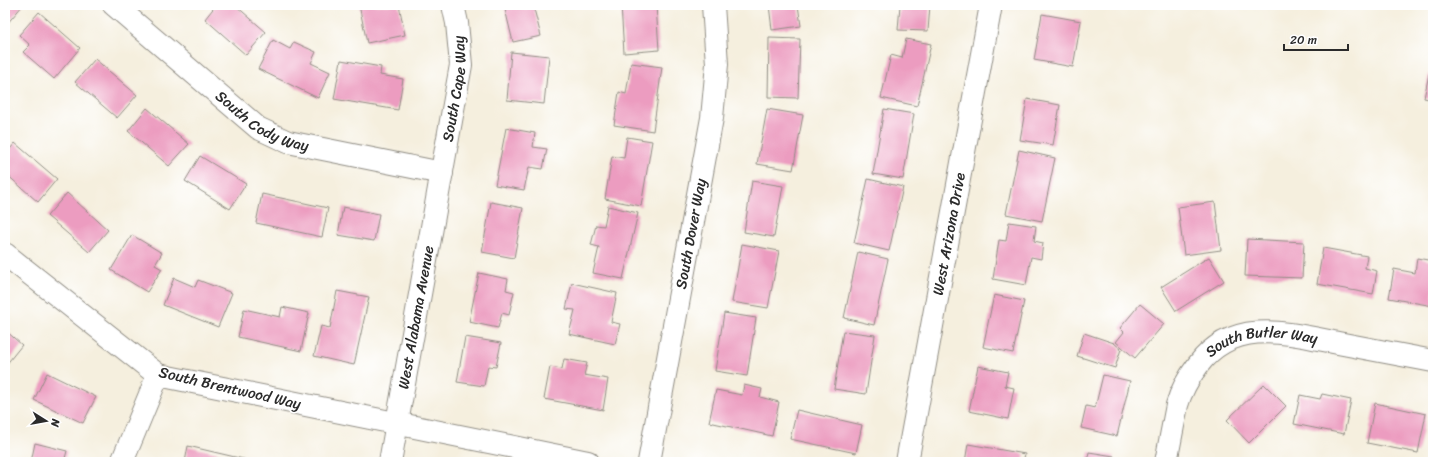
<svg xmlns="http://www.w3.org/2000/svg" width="1438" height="467" viewBox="0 0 1438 467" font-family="Sriracha,sans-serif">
	<rect width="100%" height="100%" fill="#fff"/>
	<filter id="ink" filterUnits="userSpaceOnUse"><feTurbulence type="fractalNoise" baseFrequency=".025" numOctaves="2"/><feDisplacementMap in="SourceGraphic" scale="8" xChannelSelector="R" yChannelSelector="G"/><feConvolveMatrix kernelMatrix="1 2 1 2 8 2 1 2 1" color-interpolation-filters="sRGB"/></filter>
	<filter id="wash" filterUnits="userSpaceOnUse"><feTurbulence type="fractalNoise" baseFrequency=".012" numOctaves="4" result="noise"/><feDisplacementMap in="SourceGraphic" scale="16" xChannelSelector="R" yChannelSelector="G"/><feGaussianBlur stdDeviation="0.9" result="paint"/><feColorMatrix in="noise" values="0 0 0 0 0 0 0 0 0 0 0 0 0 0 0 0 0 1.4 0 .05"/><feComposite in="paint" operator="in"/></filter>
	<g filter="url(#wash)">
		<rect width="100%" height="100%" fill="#f5efde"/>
		<g id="blocks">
			<!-- building -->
			<path fill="#ec9cc0" d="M 5,5 L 23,5 L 6,25 L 5,24 Z
				M 216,5 L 235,5 L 266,32 L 246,55 L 205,19 Z
				M 359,5 L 399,5 L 405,35 L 367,43 Z
				M 504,5 L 533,5 L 541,36 L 513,42 Z
				M 621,5 L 656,5 L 659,50 L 624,53 Z
				M 769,5 L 798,5 L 801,26 L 772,30 Z
				M 900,5 L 930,5 L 928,31 L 898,30 Z
				M 39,12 L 80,48 L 54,79 L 23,52 L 30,45 L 19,35 Z
				M 1042,14 L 1081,21 L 1073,67 L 1034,60 Z
				M 769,38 L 800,39 L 798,98 L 768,97 Z
				M 906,39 L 931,44 L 917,106 L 881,98 L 891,55 L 902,58 Z
				M 273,40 L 290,49 L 294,42 L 316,52 L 311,63 L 330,72 L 318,98 L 258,69 Z
				M 511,52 L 549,56 L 544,104 L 507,100 Z
				M 95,59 L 137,95 L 117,118 L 75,82 Z
				M 341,60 L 381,67 L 380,75 L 403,79 L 398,110 L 334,99 Z
				M 631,63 L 662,67 L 653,131 L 614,125 L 619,92 L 626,94 Z
				M 1429,74 L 1433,75 L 1433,100 L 1424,98 Z
				M 1027,99 L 1060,105 L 1053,145 L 1020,140 Z
				M 147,108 L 189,144 L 169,166 L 128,131 Z
				M 767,109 L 803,115 L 793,170 L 757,164 Z
				M 884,109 L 914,114 L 903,179 L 873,174 Z
				M 506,128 L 535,133 L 533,147 L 547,149 L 543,169 L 529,167 L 524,190 L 495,185 Z
				M 627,137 L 652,141 L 641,206 L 605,199 L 612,156 L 624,158 Z
				M 15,143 L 57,179 L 38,202 L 5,173 L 5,155 Z
				M 1019,150 L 1055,158 L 1042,221 L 1006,214 Z
				M 200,156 L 246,184 L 230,209 L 185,181 Z
				M 868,179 L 903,187 L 889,251 L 854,243 Z
				M 752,181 L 783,186 L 774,237 L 744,232 Z
				M 67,193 L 108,230 L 89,252 L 47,216 Z
				M 262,194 L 328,208 L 322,237 L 256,223 Z
				M 491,202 L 523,208 L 514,258 L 482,252 Z
				M 1215,202 L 1221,250 L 1184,255 L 1178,207 Z
				M 608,206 L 638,213 L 623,279 L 593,273 L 599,247 L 591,245 L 596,225 L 604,226 Z
				M 343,207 L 379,214 L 374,241 L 338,235 Z
				M 1009,222 L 1036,226 L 1034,241 L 1043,243 L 1041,259 L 1031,257 L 1026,285 L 993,279 L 999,240 L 1006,241 Z
				M 132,235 L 162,253 L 155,265 L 162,269 L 147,292 L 111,270 Z
				M 1247,239 L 1304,242 L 1302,278 L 1245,276 Z
				M 742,244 L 779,251 L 768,308 L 732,302 Z
				M 1323,248 L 1367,256 L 1365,268 L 1377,271 L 1373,294 L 1317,284 Z
				M 858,252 L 888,259 L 874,325 L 844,318 Z
				M 1209,257 L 1224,281 L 1176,311 L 1161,287 Z
				M 1417,258 L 1433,261 L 1433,306 L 1389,298 L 1394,269 L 1415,273 Z
				M 479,273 L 508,279 L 506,290 L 514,292 L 509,315 L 502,313 L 498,328 L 469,322 Z
				M 174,278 L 195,287 L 198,280 L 232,293 L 218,327 L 163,305 Z
				M 572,283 L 617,293 L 611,322 L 620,324 L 615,344 L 569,334 L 575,310 L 566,309 Z
				M 337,291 L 369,297 L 354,365 L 314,356 L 321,326 L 330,328 Z
				M 994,295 L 1024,301 L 1013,353 L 983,347 Z
				M 1140,304 L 1164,324 L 1135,358 L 1116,342 L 1124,332 L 1120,328 Z
				M 282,307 L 309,313 L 301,351 L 238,337 L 244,309 L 280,317 Z
				M 724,313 L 756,318 L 747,376 L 715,371 Z
				M 5,330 L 22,345 L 5,366 Z
				M 843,331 L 875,335 L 866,394 L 834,389 Z
				M 1084,333 L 1114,343 L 1121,349 L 1115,368 L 1077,356 Z
				M 465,337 L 501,343 L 496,367 L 488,366 L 484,386 L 457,382 Z
				M 564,359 L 587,363 L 584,375 L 608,379 L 603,410 L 544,399 L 550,367 L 562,369 Z
				M 978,366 L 1008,372 L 1005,386 L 1014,388 L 1008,419 L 969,411 Z
				M 47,373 L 96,397 L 83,423 L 34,400 Z
				M 1103,375 L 1130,381 L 1117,436 L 1081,428 L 1086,406 L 1095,408 Z
				M 1264,384 L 1286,406 L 1249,443 L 1227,420 Z
				M 744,385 L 762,389 L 760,397 L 779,402 L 772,436 L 709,422 L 716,390 L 742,395 Z
				M 1322,394 L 1351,400 L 1344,434 L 1294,424 L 1300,395 L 1320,399 Z
				M 1375,403 L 1426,414 L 1418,453 L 1367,443 Z
				M 797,410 L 862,425 L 856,453 L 790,439 Z
				M 35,443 L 67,451 L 64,462 L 31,462 Z
				M 968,444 L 1025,454 L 1023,462 L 965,462 Z
				M 188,446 L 252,461 L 252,462 L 185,462 Z
				M 1089,452 L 1114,456 L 1113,462 L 1087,462 Z"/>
		</g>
	</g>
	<g filter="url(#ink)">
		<use href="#blocks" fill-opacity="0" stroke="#908d84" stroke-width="1"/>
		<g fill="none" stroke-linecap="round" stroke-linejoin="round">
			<defs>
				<g id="minor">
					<path id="s1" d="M 114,5 L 258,128 L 288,142 L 442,173"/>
					<path d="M 5,254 L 158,375 L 588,462"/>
					<path d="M 122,462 L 158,375"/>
					<path id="s2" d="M 390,462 L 461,65 L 457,23 L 453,5"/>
					<path id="s3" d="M 649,462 L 712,118 L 717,64 L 713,5"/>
					<path id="s4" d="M 907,462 L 991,5"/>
					<path id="s5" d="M 1166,462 L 1177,405 C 1181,391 1189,377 1198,365 C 1234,317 1288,333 1338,343 C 1369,349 1401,355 1433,361"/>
				</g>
			</defs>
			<!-- minor casing -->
			<use href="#minor" stroke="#908d84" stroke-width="24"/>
			<!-- minor -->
			<use href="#minor" stroke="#fff" stroke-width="22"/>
		</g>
	</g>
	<g text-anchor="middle" stroke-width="3" stroke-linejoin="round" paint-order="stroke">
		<!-- street labels -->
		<g font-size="15" fill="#2b2b2b" stroke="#fff">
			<text dy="5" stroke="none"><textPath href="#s2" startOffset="379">South Cape Way</textPath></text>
			<text dy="5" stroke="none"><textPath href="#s1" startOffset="190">South Cody Way</textPath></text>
			<text dy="5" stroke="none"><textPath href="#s3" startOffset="232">South Dover Way</textPath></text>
			<text dy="5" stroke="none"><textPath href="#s4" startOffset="232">West Arizona Drive</textPath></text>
			<text dy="5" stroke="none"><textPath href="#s2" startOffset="147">West Alabama Avenue</textPath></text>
			<text dy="5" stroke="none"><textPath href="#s5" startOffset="176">South Butler Way</textPath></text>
			<text transform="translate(230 388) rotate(13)" y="5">South Brentwood Way</text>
		</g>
	</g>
	<!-- margin -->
	<rect width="1438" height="467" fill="none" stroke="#fff" stroke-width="20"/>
	<!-- north arrow -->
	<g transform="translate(46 421) rotate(101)" stroke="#ffffff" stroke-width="3" paint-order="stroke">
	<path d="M0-3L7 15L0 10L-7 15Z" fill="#2b2b2b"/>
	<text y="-6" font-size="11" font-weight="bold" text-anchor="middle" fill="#2b2b2b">N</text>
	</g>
	<!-- scale -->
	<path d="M1284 44v6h64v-6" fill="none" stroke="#2b2b2b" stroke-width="2"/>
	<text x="1290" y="44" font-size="12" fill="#2b2b2b" stroke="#ffffff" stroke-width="3" paint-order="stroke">20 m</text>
</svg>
